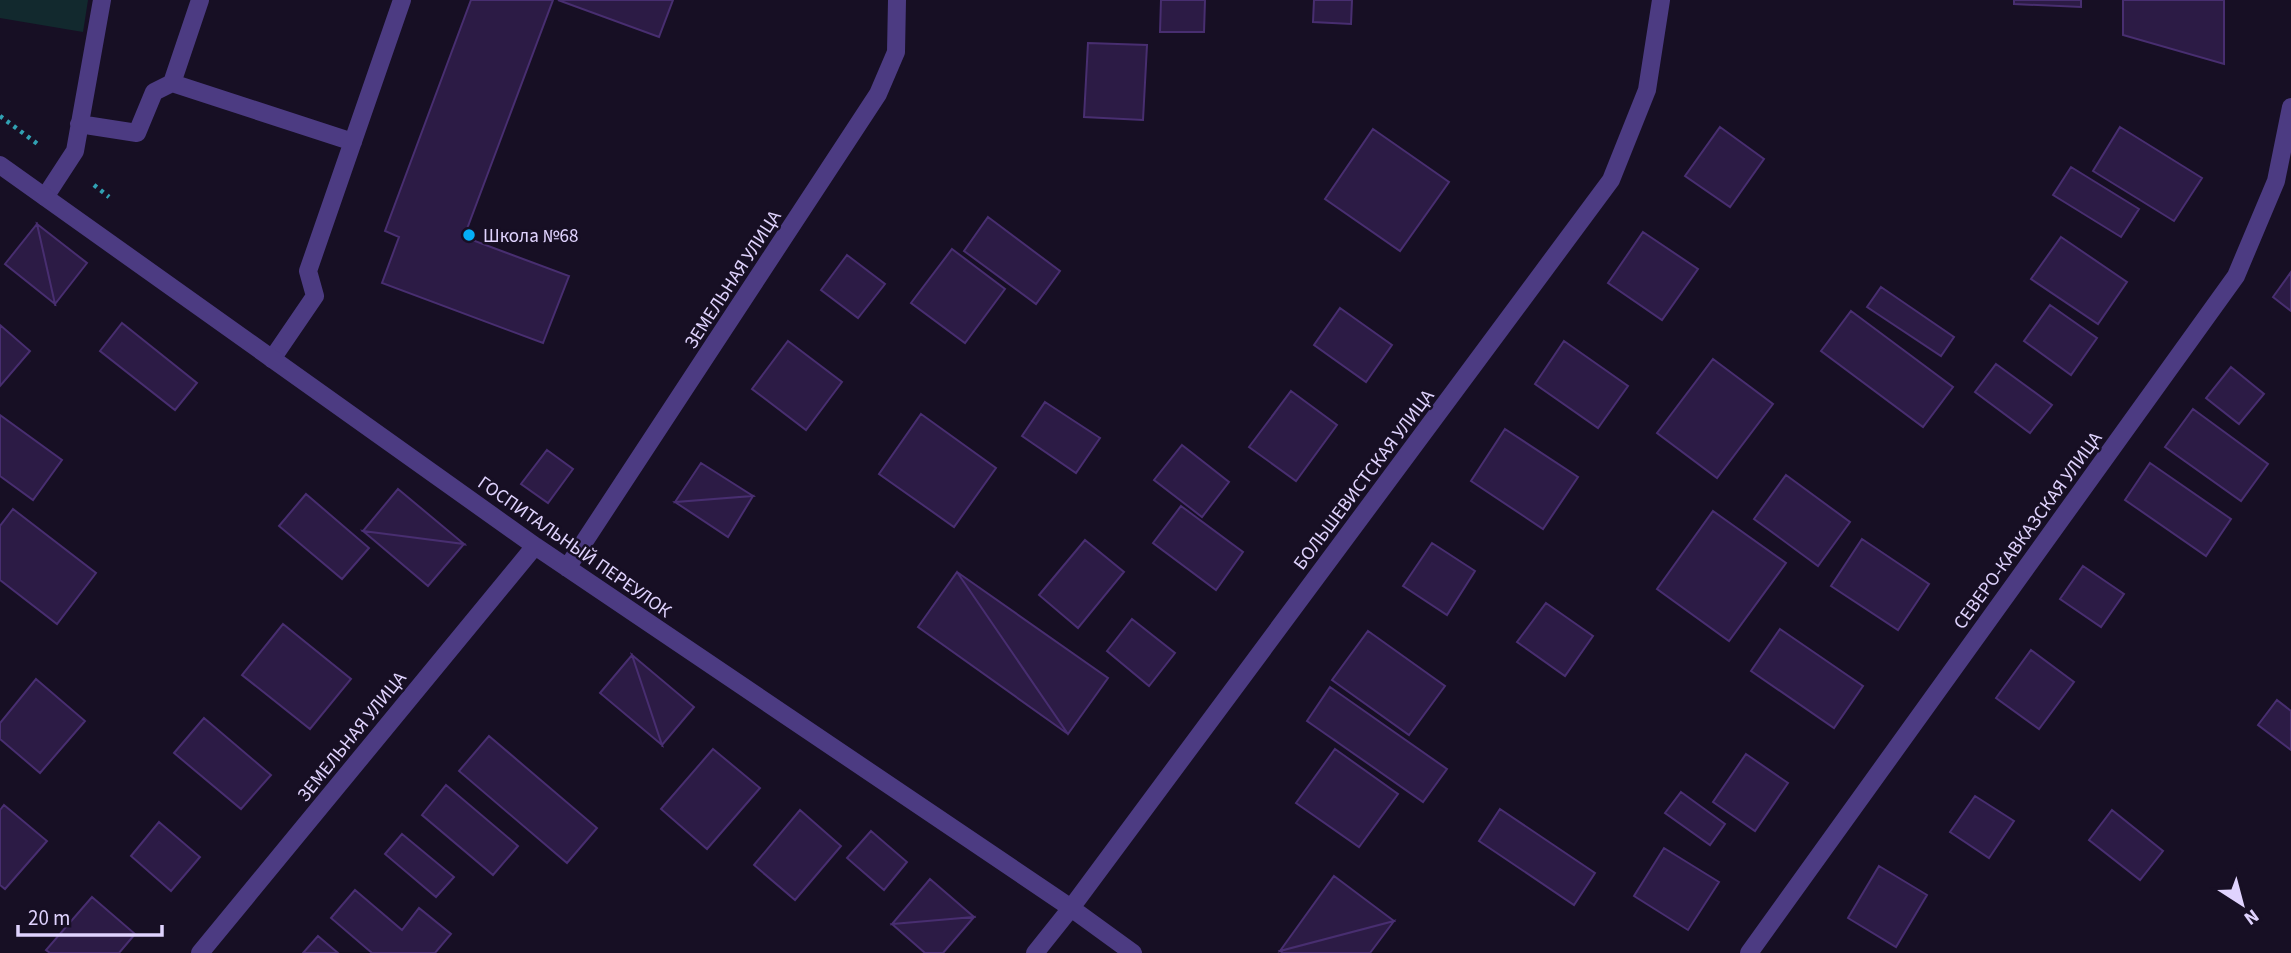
<svg xmlns="http://www.w3.org/2000/svg" width="2291" height="953" viewBox="0 0 2291 953" font-family="'Source Sans 3',sans-serif">
	<rect width="100%" height="100%" fill="#170f24"/>
	<!-- green -->
	<path fill="#12292e" d="M 0,0 L 88,0 L 83,32 L 0,18 Z"/>
	<!-- building -->
	<path fill="#2c1b45" stroke="#482e70" stroke-width="2" d="M 471,0 L 553,0 L 464,237 L 569,276 L 543,343 L 382,283 L 399,237 L 385,231 Z
		M 558,0 L 673,0 L 659,37 Z
		M 1161,0 L 1205,0 L 1204,32 L 1160,32 Z
		M 1314,0 L 1352,0 L 1351,24 L 1313,22 Z
		M 2014,0 L 2081,0 L 2081,7 L 2014,4 Z
		M 2123,0 L 2224,0 L 2224,64 L 2123,35 Z
		M 1088,43 L 1147,45 L 1143,120 L 1084,117 Z
		M 1720,127 L 1764,159 L 1730,207 L 1685,176 Z
		M 2120,127 L 2202,178 L 2174,221 L 2093,171 Z
		M 1373,129 L 1449,182 L 1400,251 L 1325,199 Z
		M 2071,167 L 2139,209 L 2121,237 L 2053,195 Z
		M 988,217 L 1060,271 L 1036,304 L 964,251 Z
		M 37,224 L 87,263 L 55,304 Z
		M 37,224 L 55,304 L 5,264 Z
		M 1643,232 L 1698,269 L 1662,320 L 1608,283 Z
		M 2061,237 L 2127,282 L 2098,324 L 2031,279 Z
		M 952,249 L 1005,289 L 965,343 L 911,303 Z
		M 847,255 L 885,284 L 858,318 L 821,290 Z
		M 2291,272 L 2291,311 L 2273,297 Z
		M 1881,287 L 1954,337 L 1941,356 L 1867,307 Z
		M 2050,305 L 2097,338 L 2071,375 L 2024,341 Z
		M 1340,308 L 1392,345 L 1366,382 L 1314,345 Z
		M 1851,311 L 1953,387 L 1923,427 L 1821,351 Z
		M 122,323 L 197,383 L 175,410 L 100,351 Z
		M 0,325 L 30,351 L 0,386 Z
		M 788,341 L 842,382 L 806,430 L 752,389 Z
		M 1564,341 L 1628,386 L 1598,428 L 1535,384 Z
		M 1713,359 L 1773,404 L 1717,478 L 1657,433 Z
		M 1996,364 L 2052,405 L 2030,433 L 1975,392 Z
		M 2231,367 L 2264,394 L 2239,424 L 2206,398 Z
		M 1291,391 L 1337,425 L 1296,481 L 1249,447 Z
		M 1045,402 L 1100,438 L 1076,473 L 1022,436 Z
		M 2193,409 L 2268,464 L 2241,501 L 2165,447 Z
		M 921,414 L 996,468 L 954,527 L 879,474 Z
		M 0,415 L 62,460 L 33,500 L 0,476 Z
		M 1505,429 L 1578,477 L 1543,529 L 1471,481 Z
		M 1182,445 L 1229,482 L 1202,517 L 1154,480 Z
		M 547,450 L 573,469 L 548,503 L 521,484 Z
		M 701,463 L 753,496 L 675,502 Z
		M 2150,463 L 2231,519 L 2206,556 L 2125,500 Z
		M 1786,475 L 1850,522 L 1818,566 L 1754,519 Z
		M 398,489 L 464,544 L 363,531 Z
		M 306,494 L 369,548 L 342,579 L 279,526 Z
		M 753,496 L 728,537 L 675,502 Z
		M 1181,506 L 1243,552 L 1216,590 L 1153,543 Z
		M 13,509 L 96,573 L 57,624 L 0,580 L 0,526 Z
		M 1713,511 L 1786,563 L 1729,641 L 1657,589 Z
		M 363,531 L 464,544 L 428,586 Z
		M 1862,539 L 1929,584 L 1898,630 L 1831,586 Z
		M 1085,540 L 1124,572 L 1078,628 L 1039,595 Z
		M 1432,543 L 1475,571 L 1447,615 L 1403,586 Z
		M 2083,566 L 2124,594 L 2101,627 L 2060,599 Z
		M 957,572 L 1108,678 L 1068,734 Z
		M 957,572 L 1068,734 L 918,627 Z
		M 1546,603 L 1593,636 L 1565,676 L 1517,642 Z
		M 1132,619 L 1175,653 L 1149,686 L 1107,651 Z
		M 283,624 L 351,679 L 310,729 L 242,675 Z
		M 1780,629 L 1863,686 L 1834,728 L 1751,671 Z
		M 1368,631 L 1445,686 L 1409,735 L 1332,680 Z
		M 2031,650 L 2074,682 L 2039,729 L 1996,698 Z
		M 632,655 L 694,707 L 662,745 Z
		M 632,655 L 662,745 L 600,693 Z
		M 36,679 L 85,721 L 40,773 L 0,739 L 0,723 Z
		M 1330,687 L 1447,769 L 1423,802 L 1307,721 Z
		M 2277,700 L 2291,711 L 2291,750 L 2258,725 Z
		M 204,718 L 271,775 L 241,809 L 174,753 Z
		M 489,736 L 597,828 L 567,863 L 459,771 Z
		M 713,749 L 760,788 L 707,849 L 661,809 Z
		M 1335,749 L 1398,794 L 1359,847 L 1296,803 Z
		M 1746,754 L 1788,783 L 1755,831 L 1713,802 Z
		M 446,785 L 518,846 L 493,875 L 422,815 Z
		M 1681,792 L 1725,824 L 1710,845 L 1665,813 Z
		M 1975,796 L 2014,821 L 1989,858 L 1950,832 Z
		M 4,805 L 47,841 L 5,889 L 0,885 L 0,810 Z
		M 1500,809 L 1595,873 L 1574,905 L 1479,841 Z
		M 800,810 L 841,846 L 795,900 L 754,865 Z
		M 2112,810 L 2163,851 L 2140,880 L 2089,840 Z
		M 159,822 L 200,857 L 171,891 L 131,856 Z
		M 871,831 L 907,862 L 884,890 L 847,858 Z
		M 402,834 L 454,877 L 436,897 L 385,854 Z
		M 1664,848 L 1719,882 L 1688,930 L 1634,896 Z
		M 1879,866 L 1927,895 L 1896,947 L 1848,918 Z
		M 1334,876 L 1394,921 L 1280,951 Z
		M 930,879 L 974,917 L 892,924 Z
		M 355,890 L 402,930 L 419,908 L 451,934 L 435,953 L 372,953 L 331,918 Z
		M 92,897 L 135,934 L 119,953 L 50,953 L 46,950 Z
		M 974,917 L 943,953 L 925,953 L 892,924 Z
		M 1394,921 L 1370,953 L 1283,953 L 1280,951 Z
		M 318,936 L 338,953 L 303,953 Z"/>
	<g fill="none" stroke-linecap="round" stroke-linejoin="round">
		<!-- path -->
		<path stroke="#31a1b3" stroke-width="4.5" stroke-dasharray="3.5 5" stroke-linecap="butt" d="M 0,116 L 39,145
			M 94,185 L 109,197"/>
		<!-- lane -->
		<path stroke="#4c3b82" stroke-width="18" d="M 172,83 L 200,0
			M 79,124 L 137,133 L 154,92 L 172,83 L 353,142
			M 45,197 L 75,151 L 102,0
			M 272,359 L 315,296 L 308,271 L 402,0"/>
		<!-- street -->
		<path stroke="#4c3b82" stroke-width="18" d="M 0,165 L 535,546 L 1071,908 L 1133,953
			M 567,568 L 878,94 L 896,52 L 897,0
			M 200,953 L 535,546
			M 1035,953 L 1071,908 L 1611,180 L 1647,90 L 1661,0
			M 1749,953 L 2236,276 L 2276,181 L 2291,107"/>
	</g>
	<!-- markers -->
	<circle fill="#05aff7" stroke="#170f24" stroke-width="2.5" cx="469" cy="235" r="7"/>
	<g text-anchor="middle" stroke-width="5" stroke-linejoin="round" paint-order="stroke">
		<!-- poi labels -->
		<g font-size="19" fill="#e0d3fe" stroke="#170f24" text-anchor="start">
			<text x="483" y="242">Школа №68</text>
		</g>
		<!-- street labels -->
		<g font-size="19" fill="#e0d3fe" stroke="#170f24">
			<text transform="translate(732 279) rotate(-57)" y="7">ЗЕМЕЛЬНАЯ УЛИЦА</text>
			<text transform="translate(1363 479) rotate(-53)" y="7">БОЛЬШЕВИСТСКАЯ УЛИЦА</text>
			<text transform="translate(2027 530) rotate(-54)" y="7">СЕВЕРО-КАВКАЗСКАЯ УЛИЦА</text>
			<text transform="translate(575 546) rotate(35)" y="7">ГОСПИТАЛЬНЫЙ ПЕРЕУЛОК</text>
			<text transform="translate(351 736) rotate(-51)" y="7">ЗЕМЕЛЬНАЯ УЛИЦА</text>
		</g>
	</g>
	<!-- north arrow -->
	<g transform="translate(2242 904) rotate(144)" stroke="#170f24" stroke-width="5" paint-order="stroke">
	<path d="M0-5L12 26L0 18L-12 26Z" fill="#e0d3fe"/>
	<text y="-10" font-size="19" font-weight="bold" text-anchor="middle" fill="#e0d3fe">N</text>
	</g>
	<!-- scale -->
	<path d="M18 925v10h144v-10" fill="none" stroke="#e0d3fe" stroke-width="3.5"/>
	<text x="28" y="925" font-size="21" fill="#e0d3fe" stroke="#170f24" stroke-width="5" paint-order="stroke">20 m</text>
</svg>
